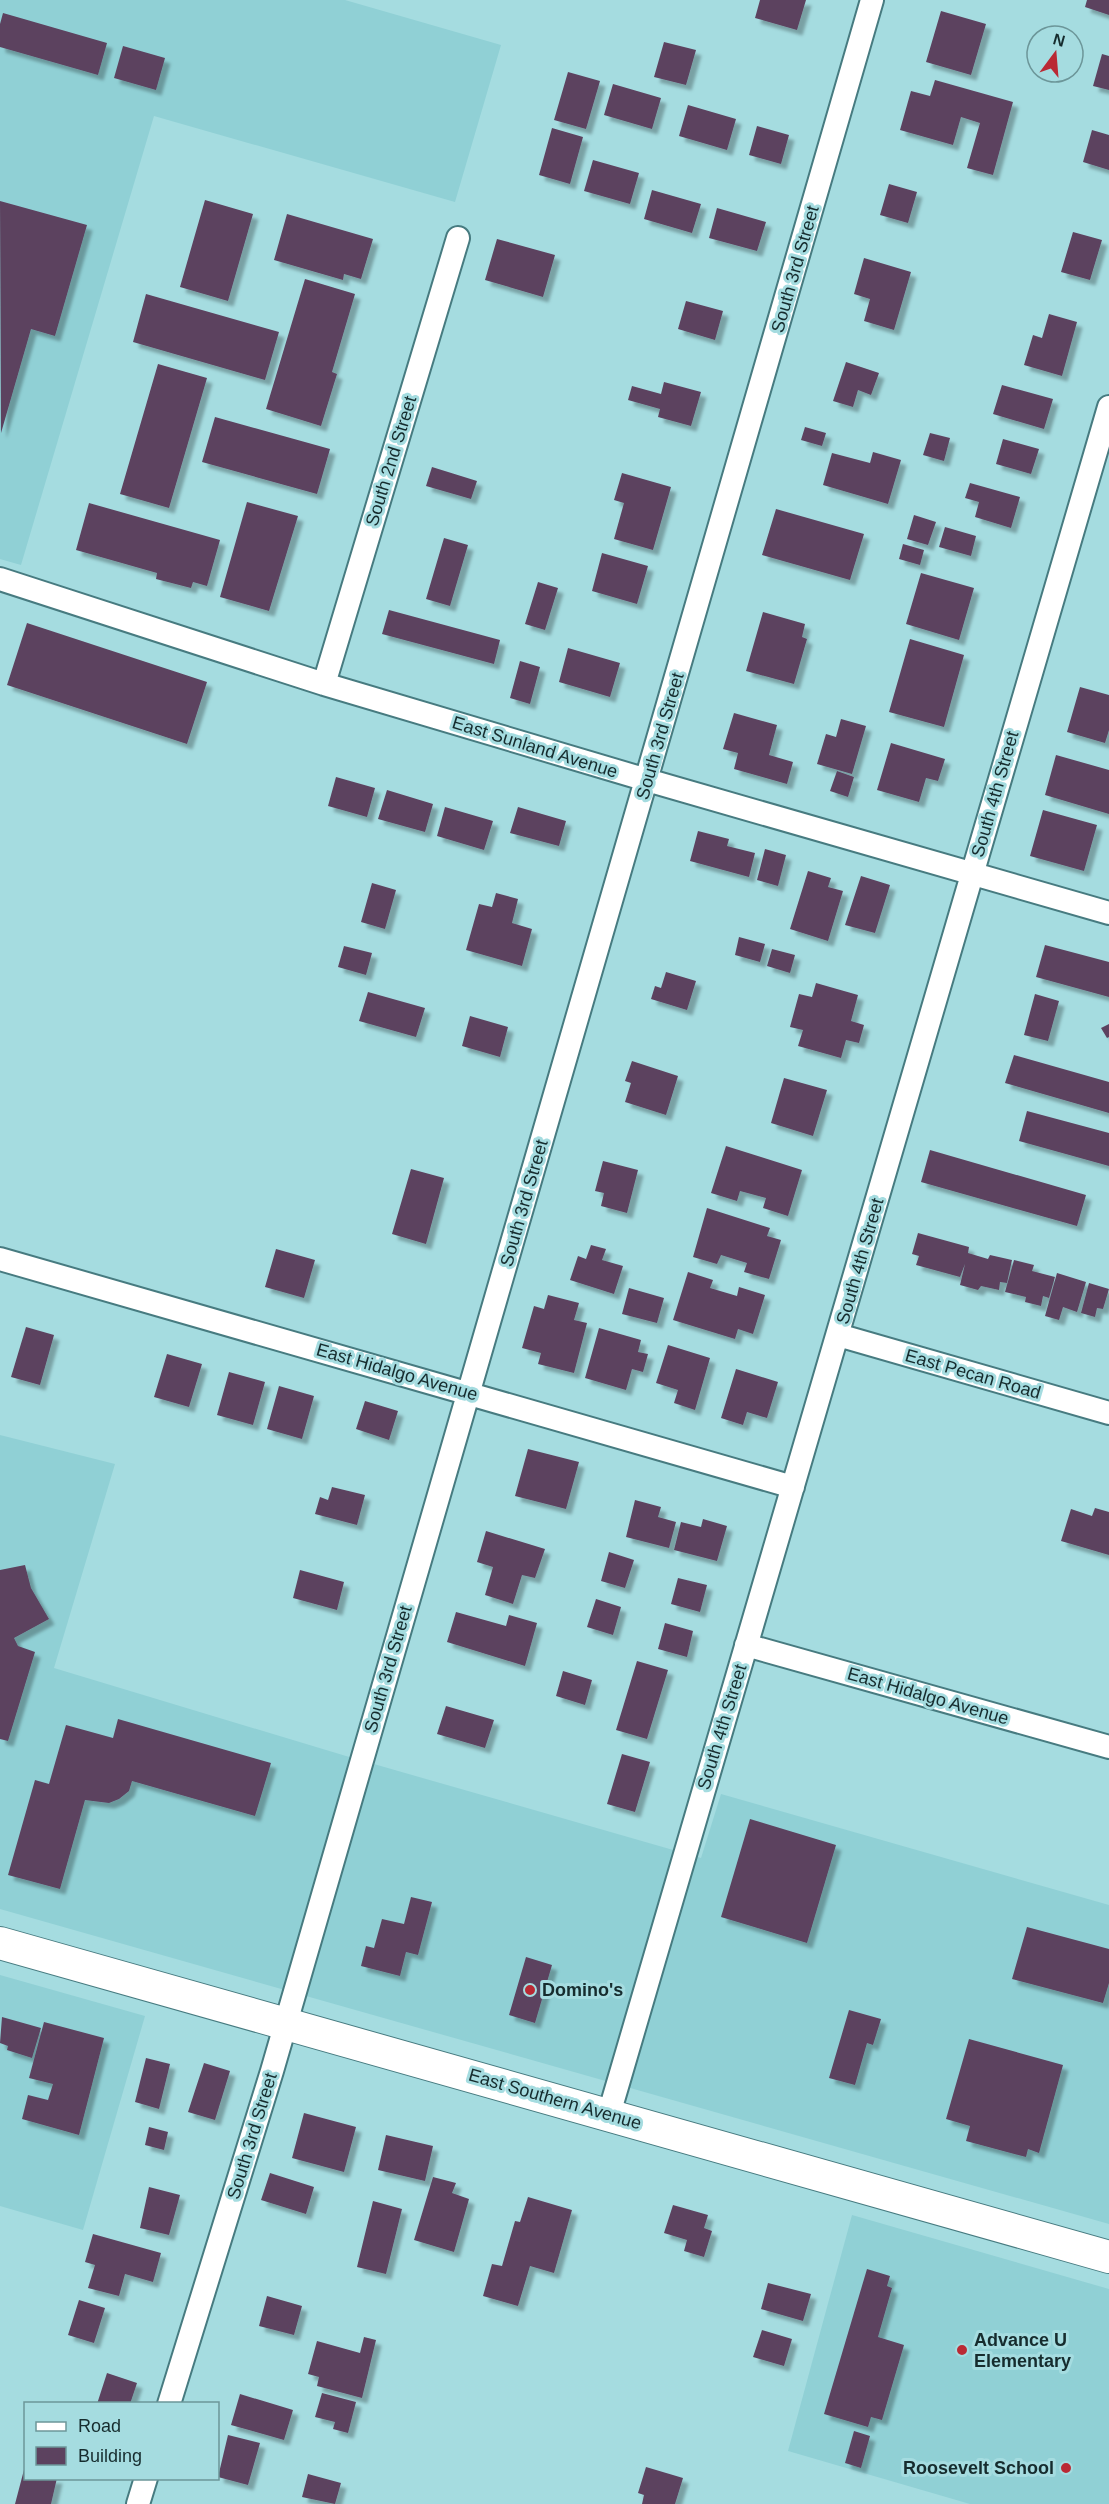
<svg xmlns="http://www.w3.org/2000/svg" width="1109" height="2504" viewBox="0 0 1109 2504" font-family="Helvetica,sans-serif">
	<defs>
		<filter id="shadow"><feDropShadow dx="5.5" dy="5.5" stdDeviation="1.5" flood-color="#0004"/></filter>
	</defs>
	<rect width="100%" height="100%" fill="#a5dce0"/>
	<!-- built -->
	<path fill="#90d0d5" d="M 0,0 L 345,0 L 501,45 L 455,202 L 154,116 L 21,565 L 0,559 Z
		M 0,1435 L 115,1464 L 54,1668 L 346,1756 L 701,1858 L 721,1794 L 1109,1905 L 1109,2224 L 0,1909 Z
		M 0,1975 L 145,2016 L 83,2230 L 0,2206 Z
		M 852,2215 L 1109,2289 L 1109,2504 L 970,2504 L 788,2451 Z"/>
	<!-- building -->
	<path fill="#5c425f" filter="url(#shadow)" d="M 760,0 L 806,0 L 797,30 L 755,18 Z
		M 1087,0 L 1109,0 L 1109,15 L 1085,7 Z
		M 941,11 L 986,24 L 971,75 L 926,62 Z
		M 3,13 L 107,43 L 98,75 L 0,47 L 0,24 Z
		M 664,42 L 696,50 L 686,85 L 654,77 Z
		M 123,46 L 165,58 L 156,90 L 114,78 Z
		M 1102,54 L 1109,56 L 1109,90 L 1093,86 Z
		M 568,72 L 600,81 L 586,129 L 554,120 Z
		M 935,80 L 1013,102 L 993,175 L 967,168 L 980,123 L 961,117 L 953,145 L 900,130 L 911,91 L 930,96 Z
		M 613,84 L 661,98 L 652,129 L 604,115 Z
		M 688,105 L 736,119 L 727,150 L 679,136 Z
		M 757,126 L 789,135 L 781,164 L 749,155 Z
		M 552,128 L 583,137 L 570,184 L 539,175 Z
		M 1092,130 L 1109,135 L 1109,170 L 1083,162 Z
		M 593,160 L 639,173 L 630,204 L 584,191 Z
		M 889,184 L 917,192 L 908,223 L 880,215 Z
		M 652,190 L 701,204 L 692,233 L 644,219 Z
		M 205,200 L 253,214 L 228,301 L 180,287 Z
		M 0,201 L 87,225 L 55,336 L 31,329 L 1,433 Z
		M 717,208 L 766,222 L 757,251 L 709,238 Z
		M 287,214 L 373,239 L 361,279 L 344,274 L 343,280 L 274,260 Z
		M 1073,232 L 1102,240 L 1090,280 L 1061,272 Z
		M 497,239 L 555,255 L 543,297 L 485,280 Z
		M 864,258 L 911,272 L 894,330 L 864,321 L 870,299 L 854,294 Z
		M 305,279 L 355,294 L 332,372 L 337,374 L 321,426 L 266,409 Z
		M 146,294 L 279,332 L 265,380 L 133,342 Z
		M 686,301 L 723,311 L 715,340 L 678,329 Z
		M 1049,314 L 1077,322 L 1062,376 L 1024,365 L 1033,335 L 1042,338 Z
		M 846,362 L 879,373 L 871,395 L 858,390 L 853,407 L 833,401 Z
		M 158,364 L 207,378 L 169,508 L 120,494 Z
		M 664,382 L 701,392 L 691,426 L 658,417 L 660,409 L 628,400 L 632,386 L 661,394 Z
		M 1002,385 L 1053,399 L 1044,429 L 993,414 Z
		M 215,417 L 330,449 L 317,494 L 202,462 Z
		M 805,427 L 826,433 L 822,446 L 801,440 Z
		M 930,433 L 950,438 L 944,461 L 923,455 Z
		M 1003,439 L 1039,449 L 1031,474 L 996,464 Z
		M 873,452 L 901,460 L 888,504 L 823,485 L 832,453 L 870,463 Z
		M 432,467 L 477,481 L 471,499 L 426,486 Z
		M 622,473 L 671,487 L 653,550 L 614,539 L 624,503 L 614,500 Z
		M 970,483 L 1020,497 L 1011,528 L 975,517 L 979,502 L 965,498 Z
		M 247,502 L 298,516 L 269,611 L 220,597 Z
		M 89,503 L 220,540 L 207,586 L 193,582 L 191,588 L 156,579 L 157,573 L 76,550 Z
		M 776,509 L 864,534 L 850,580 L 762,555 Z
		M 914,515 L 936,522 L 928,545 L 907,539 Z
		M 945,527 L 976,536 L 971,556 L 939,547 Z
		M 444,538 L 468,545 L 450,606 L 426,599 Z
		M 903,544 L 924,550 L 920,565 L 899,559 Z
		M 602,553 L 648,566 L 637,604 L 592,591 Z
		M 921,573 L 974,588 L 959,640 L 906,624 Z
		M 538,582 L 558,588 L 545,630 L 525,624 Z
		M 389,610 L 500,640 L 494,664 L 382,634 Z
		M 763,612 L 805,624 L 802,637 L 807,639 L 794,684 L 746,671 Z
		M 27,623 L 207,682 L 187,744 L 7,685 Z
		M 910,639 L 964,655 L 944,727 L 889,712 Z
		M 568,648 L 620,663 L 610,697 L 559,682 Z
		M 520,661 L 540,667 L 530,704 L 510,698 Z
		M 1080,687 L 1109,695 L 1109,730 L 1105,743 L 1067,732 Z
		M 734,713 L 777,725 L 769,755 L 793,762 L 787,784 L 734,769 L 738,753 L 723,749 Z
		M 841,719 L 866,726 L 852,774 L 817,764 L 826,734 L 836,737 Z
		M 891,743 L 945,759 L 938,781 L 926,778 L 919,802 L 877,790 Z
		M 1056,755 L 1109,770 L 1109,814 L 1045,795 Z
		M 837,771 L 854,777 L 848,797 L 830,791 Z
		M 336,777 L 375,788 L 367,817 L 328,806 Z
		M 387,790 L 433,804 L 425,832 L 378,819 Z
		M 445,807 L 493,821 L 484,850 L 437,836 Z
		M 518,807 L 566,821 L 559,846 L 510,833 Z
		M 1043,810 L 1097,825 L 1084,871 L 1030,856 Z
		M 698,831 L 729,839 L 727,846 L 755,853 L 749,877 L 690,861 Z
		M 765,849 L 786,855 L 778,886 L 757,880 Z
		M 808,871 L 831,878 L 828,887 L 843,891 L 828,941 L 790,929 Z
		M 861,876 L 890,885 L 875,933 L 845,925 Z
		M 372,883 L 396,890 L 385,929 L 361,922 Z
		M 496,893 L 518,899 L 512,923 L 532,929 L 522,966 L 466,950 L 479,904 L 492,907 Z
		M 739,937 L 765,944 L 760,962 L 735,955 Z
		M 1045,945 L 1109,962 L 1109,997 L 1036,977 Z
		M 344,946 L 372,953 L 366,975 L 338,967 Z
		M 772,949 L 795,955 L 790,973 L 767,966 Z
		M 666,972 L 696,981 L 687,1010 L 651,999 L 655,986 L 661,988 Z
		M 816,983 L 858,995 L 851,1021 L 864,1025 L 859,1043 L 846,1040 L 841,1058 L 798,1046 L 803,1030 L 790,1027 L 799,994 L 812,997 Z
		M 368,992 L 425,1008 L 416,1037 L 359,1021 Z
		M 1035,994 L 1059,1001 L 1048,1041 L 1024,1035 Z
		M 470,1016 L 508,1027 L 500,1057 L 462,1046 Z
		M 1109,1024 L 1109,1037 L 1107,1038 L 1101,1028 Z
		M 1014,1055 L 1109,1082 L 1109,1113 L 1005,1083 Z
		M 632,1061 L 678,1076 L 666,1115 L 625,1102 L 631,1083 L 625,1081 Z
		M 784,1078 L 827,1090 L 813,1136 L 771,1123 Z
		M 1027,1111 L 1109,1133 L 1109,1166 L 1019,1141 Z
		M 726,1146 L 802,1170 L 788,1216 L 763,1208 L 766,1198 L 740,1191 L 737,1201 L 711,1193 Z
		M 930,1150 L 1086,1195 L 1077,1226 L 921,1182 Z
		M 603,1161 L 638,1170 L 627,1213 L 601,1206 L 604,1193 L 595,1191 Z
		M 411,1169 L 444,1178 L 426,1244 L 392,1234 Z
		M 707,1208 L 770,1228 L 767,1236 L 781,1240 L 769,1279 L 744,1272 L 747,1263 L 721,1255 L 717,1264 L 693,1257 Z
		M 918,1233 L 969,1247 L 968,1253 L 988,1259 L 990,1255 L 1012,1260 L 1007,1283 L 1000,1282 L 999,1290 L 981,1286 L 978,1290 L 960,1285 L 965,1264 L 960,1277 L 916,1265 L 919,1256 L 912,1254 Z
		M 591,1245 L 606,1249 L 602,1260 L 623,1266 L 614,1294 L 570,1280 L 578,1256 L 586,1259 Z
		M 276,1249 L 315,1260 L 304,1298 L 265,1287 Z
		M 1014,1260 L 1034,1265 L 1032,1271 L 1055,1277 L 1049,1298 L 1043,1296 L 1041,1306 L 1025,1302 L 1026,1297 L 1005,1292 Z
		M 688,1272 L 713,1280 L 710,1288 L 737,1296 L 739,1287 L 765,1295 L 753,1334 L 738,1329 L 735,1339 L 673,1320 Z
		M 1057,1273 L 1086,1282 L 1077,1312 L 1063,1307 L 1059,1320 L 1045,1316 Z
		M 1089,1283 L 1109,1289 L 1103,1309 L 1097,1308 L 1095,1317 L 1081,1313 Z
		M 629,1288 L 664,1298 L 657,1323 L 622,1314 Z
		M 548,1295 L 579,1303 L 574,1320 L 587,1323 L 574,1373 L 538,1364 L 541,1353 L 522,1348 L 534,1306 L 544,1309 Z
		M 26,1327 L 54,1335 L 40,1385 L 11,1377 Z
		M 599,1328 L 641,1340 L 638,1352 L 648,1354 L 643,1372 L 632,1369 L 626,1390 L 585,1378 Z
		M 668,1345 L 710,1358 L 695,1410 L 674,1403 L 678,1390 L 656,1383 Z
		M 167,1354 L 202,1364 L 189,1407 L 154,1397 Z
		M 736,1369 L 778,1382 L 767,1418 L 747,1412 L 743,1425 L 721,1418 Z
		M 229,1372 L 265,1382 L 253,1425 L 217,1415 Z
		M 279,1386 L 314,1396 L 302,1439 L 267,1429 Z
		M 365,1401 L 398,1411 L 389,1440 L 356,1429 Z
		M 528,1449 L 579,1462 L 566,1509 L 515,1496 Z
		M 332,1487 L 365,1495 L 357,1525 L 315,1514 L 320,1497 L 328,1500 Z
		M 635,1500 L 661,1507 L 658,1517 L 676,1522 L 669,1548 L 626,1537 Z
		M 1095,1508 L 1109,1512 L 1109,1555 L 1061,1541 L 1071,1509 L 1092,1516 Z
		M 703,1519 L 727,1526 L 717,1561 L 674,1550 L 681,1522 L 701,1527 Z
		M 486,1531 L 545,1549 L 535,1578 L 522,1575 L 513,1604 L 485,1595 L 493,1567 L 477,1562 Z
		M 609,1552 L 634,1560 L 625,1588 L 601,1581 Z
		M 25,1565 L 31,1588 L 49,1619 L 14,1638 L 18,1646 L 35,1652 L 8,1741 L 0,1739 L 0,1570 Z
		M 300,1570 L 344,1582 L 337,1610 L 293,1598 Z
		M 678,1578 L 707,1585 L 700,1612 L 671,1604 Z
		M 596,1599 L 621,1607 L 613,1635 L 587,1627 Z
		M 456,1612 L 506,1626 L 509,1615 L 537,1623 L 525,1666 L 447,1642 Z
		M 665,1623 L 693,1631 L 687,1657 L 658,1649 Z
		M 637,1661 L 668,1670 L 647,1739 L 616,1730 Z
		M 563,1671 L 592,1680 L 585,1705 L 556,1696 Z
		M 446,1706 L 494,1720 L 485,1748 L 437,1734 Z
		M 118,1719 L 271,1763 L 255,1816 L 132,1781 L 129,1791 L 119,1799 L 109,1803 L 85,1800 L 60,1889 L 8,1875 L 35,1780 L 49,1784 L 66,1725 L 113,1738 Z
		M 622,1754 L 650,1762 L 635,1812 L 607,1804 Z
		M 750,1819 L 836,1845 L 807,1943 L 721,1917 Z
		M 411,1897 L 432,1902 L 418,1955 L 406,1952 L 400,1976 L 361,1966 L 366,1946 L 374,1948 L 382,1919 L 404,1924 Z
		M 1027,1927 L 1109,1949 L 1109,1983 L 1103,2003 L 1012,1979 Z
		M 526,1957 L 552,1965 L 535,2023 L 509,2015 Z
		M 849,2010 L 881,2019 L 873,2045 L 867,2043 L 855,2085 L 829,2078 Z
		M 2,2017 L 41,2028 L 32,2058 L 7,2050 L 8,2046 L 0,2043 Z
		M 44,2022 L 104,2038 L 79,2135 L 22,2119 L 28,2095 L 48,2100 L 53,2084 L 29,2078 Z
		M 969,2039 L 1063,2065 L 1039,2153 L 1028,2149 L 1026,2157 L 966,2141 L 970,2126 L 946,2119 Z
		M 146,2058 L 170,2064 L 159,2109 L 135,2102 Z
		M 204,2063 L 230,2071 L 215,2120 L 188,2112 Z
		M 304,2113 L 356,2127 L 344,2172 L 292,2158 Z
		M 149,2127 L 168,2132 L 164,2150 L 145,2145 Z
		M 386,2135 L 433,2146 L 425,2181 L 378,2170 Z
		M 270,2173 L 314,2187 L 306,2214 L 261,2200 Z
		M 433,2177 L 456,2183 L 452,2193 L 469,2199 L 454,2252 L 414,2240 Z
		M 149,2187 L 180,2195 L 169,2235 L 140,2228 Z
		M 528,2197 L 572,2210 L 554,2273 L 530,2266 L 518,2306 L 483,2296 L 492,2264 L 502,2266 L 515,2221 L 520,2222 Z
		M 373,2201 L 402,2209 L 386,2274 L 357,2267 Z
		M 673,2205 L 708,2215 L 704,2228 L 712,2231 L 704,2257 L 684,2251 L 687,2240 L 664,2233 Z
		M 93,2234 L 161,2253 L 153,2282 L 125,2274 L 119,2296 L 88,2288 L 95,2265 L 85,2262 Z
		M 867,2269 L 890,2276 L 887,2286 L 892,2288 L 878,2337 L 904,2345 L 882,2420 L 871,2417 L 868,2427 L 824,2414 Z
		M 768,2283 L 811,2294 L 803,2321 L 761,2309 Z
		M 267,2296 L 302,2306 L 294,2335 L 259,2326 Z
		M 79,2300 L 105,2308 L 94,2343 L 68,2335 Z
		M 762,2330 L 792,2339 L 784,2366 L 753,2357 Z
		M 364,2337 L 376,2340 L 362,2398 L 317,2386 L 319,2377 L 308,2374 L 317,2341 L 360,2353 Z
		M 107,2373 L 137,2383 L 130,2404 L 97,2404 Z
		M 322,2393 L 356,2402 L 348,2433 L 333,2429 L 335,2422 L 315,2417 Z
		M 240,2394 L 293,2410 L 284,2440 L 231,2425 Z
		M 854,2431 L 870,2436 L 861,2468 L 845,2463 Z
		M 228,2435 L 260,2443 L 248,2485 L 218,2477 Z
		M 25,2466 L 26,2478 L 57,2478 L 51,2504 L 15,2504 Z
		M 646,2467 L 683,2478 L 675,2504 L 642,2504 L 644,2495 L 638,2493 Z
		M 308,2474 L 341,2483 L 335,2504 L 302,2497 Z"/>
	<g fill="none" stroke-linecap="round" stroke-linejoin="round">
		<defs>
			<path id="minor" d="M 0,579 L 324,684 L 647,780 L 1109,913
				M 324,684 L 458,238
				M 0,1259 L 793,1487
				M 838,1335 L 1109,1413
				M 746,1645 L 1109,1747
				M 609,2114 L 1109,407
				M 169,2404 L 272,2071 L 872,0
				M 138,2504 L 146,2478"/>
			<path id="secondary" d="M 0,1943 L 1109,2257"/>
		</defs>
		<!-- minor casing -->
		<use href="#minor" stroke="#477b80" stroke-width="26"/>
		<!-- secondary casing -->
		<use href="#secondary" stroke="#477b80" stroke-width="34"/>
		<!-- minor -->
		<use href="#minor" stroke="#fff" stroke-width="22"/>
		<!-- secondary -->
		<use href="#secondary" stroke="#fff" stroke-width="32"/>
	</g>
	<!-- markers -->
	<g fill="#ba2934" stroke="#a5dce0" stroke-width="2">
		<circle cx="530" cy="1990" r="6"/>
		<circle cx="962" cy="2350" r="6"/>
		<circle cx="1066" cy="2468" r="6"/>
	</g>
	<g text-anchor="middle" stroke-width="6" stroke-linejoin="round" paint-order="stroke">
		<!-- street labels -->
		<g font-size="18" fill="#162c2e" stroke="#a5dce0">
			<text transform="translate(795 269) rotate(-74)" y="6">South 3rd Street</text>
			<text transform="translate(391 461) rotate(-73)" y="6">South 2nd Street</text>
			<text transform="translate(660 736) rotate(-74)" y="6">South 3rd Street</text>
			<text transform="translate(535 747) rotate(17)" y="6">East Sunland Avenue</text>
			<text transform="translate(995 794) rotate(-74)" y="6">South 4th Street</text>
			<text transform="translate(524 1203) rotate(-74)" y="6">South 3rd Street</text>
			<text transform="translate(860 1261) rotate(-74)" y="6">South 4th Street</text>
			<text transform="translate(397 1372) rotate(16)" y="6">East Hidalgo Avenue</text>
			<text transform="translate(973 1374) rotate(16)" y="6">East Pecan Road</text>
			<text transform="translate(388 1669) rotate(-74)" y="6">South 3rd Street</text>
			<text transform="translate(928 1696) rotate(16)" y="6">East Hidalgo Avenue</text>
			<text transform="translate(722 1727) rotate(-73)" y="6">South 4th Street</text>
			<text transform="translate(555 2099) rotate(16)" y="6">East Southern Avenue</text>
			<text transform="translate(252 2136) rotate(-73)" y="6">South 3rd Street</text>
		</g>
		<!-- poi labels -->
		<g font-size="18" font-weight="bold" fill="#162c2e" stroke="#a5dce0" text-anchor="start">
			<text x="542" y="1996">Domino's</text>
			<text x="974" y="2346">Advance U<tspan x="974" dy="21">Elementary</tspan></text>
			<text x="1054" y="2474" text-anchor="end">Roosevelt School</text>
		</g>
	</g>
	<!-- legend -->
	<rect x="24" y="2402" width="195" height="78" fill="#a5dce0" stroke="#6c9699" stroke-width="1.5"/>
	<rect x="36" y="2422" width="30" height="9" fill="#ffffff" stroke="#6c9699" stroke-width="1.5"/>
	<text x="78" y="2432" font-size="18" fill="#162c2e">Road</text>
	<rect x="36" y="2447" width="30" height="18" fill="#5c425f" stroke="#6c9699" stroke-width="1.5"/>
	<text x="78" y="2462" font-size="18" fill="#162c2e">Building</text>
	<!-- north arrow -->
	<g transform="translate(1055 54) rotate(16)"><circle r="28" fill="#a5dce0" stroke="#6c9699" stroke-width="1.5"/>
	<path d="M0-4.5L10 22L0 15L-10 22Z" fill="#ba2934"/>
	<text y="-9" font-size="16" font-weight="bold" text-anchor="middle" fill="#162c2e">N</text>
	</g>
</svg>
